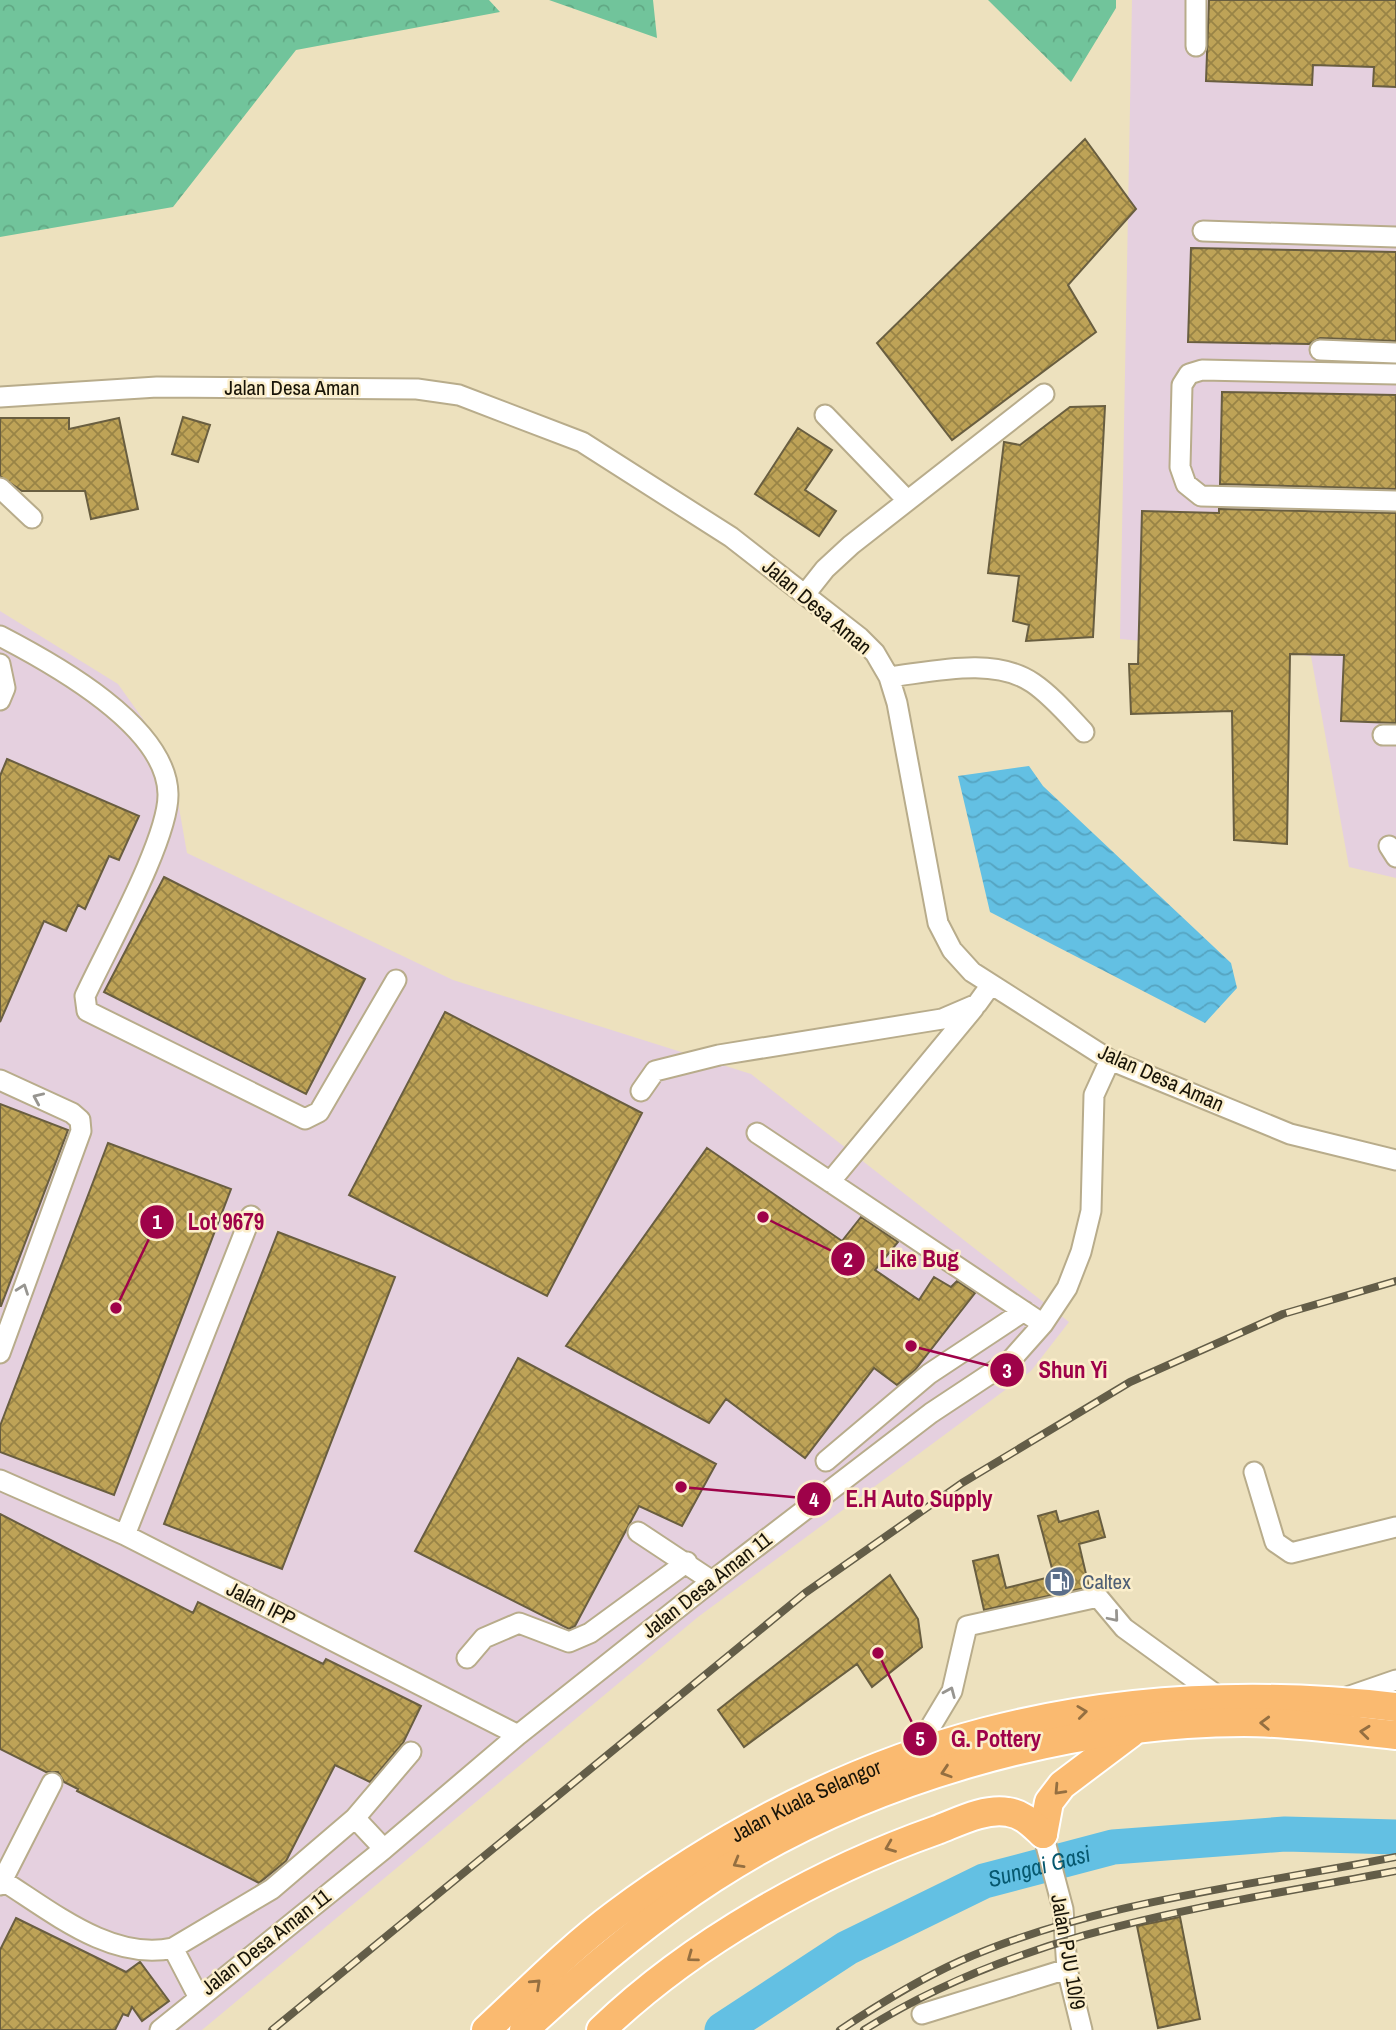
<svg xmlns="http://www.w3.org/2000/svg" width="1396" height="2030" viewBox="0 0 1396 2030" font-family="'Archivo Narrow',sans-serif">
	<defs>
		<pattern id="forest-crowns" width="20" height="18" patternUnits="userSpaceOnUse" patternTransform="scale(1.75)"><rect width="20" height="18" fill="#71c49b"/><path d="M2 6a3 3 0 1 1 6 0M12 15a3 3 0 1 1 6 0" fill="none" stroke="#61a884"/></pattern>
		<pattern id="water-waves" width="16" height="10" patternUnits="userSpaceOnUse" patternTransform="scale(1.75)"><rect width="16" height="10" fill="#63c0e3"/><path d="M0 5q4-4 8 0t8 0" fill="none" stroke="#55a4c1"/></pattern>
		<pattern id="building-cross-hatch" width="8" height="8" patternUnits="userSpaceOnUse" patternTransform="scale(1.75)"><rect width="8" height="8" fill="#bea357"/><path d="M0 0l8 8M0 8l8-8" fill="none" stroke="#998446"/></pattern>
	</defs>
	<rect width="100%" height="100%" fill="#ede1be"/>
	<!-- industrial -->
	<path fill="#e5d0df" d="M 1132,0 L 1396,0 L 1396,878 L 1349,867 L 1311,656 L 1120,639 Z
		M 0,611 L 118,684 L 170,757 L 187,853 L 453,980 L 751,1074 L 1069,1322 L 1031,1371 L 698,1617 L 202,2030 L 0,2030 Z"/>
	<!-- forest -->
	<path fill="url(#forest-crowns)" d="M 0,0 L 489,0 L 500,12 L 296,50 L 173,207 L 0,237 Z
		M 549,0 L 653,0 L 657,38 Z
		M 988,0 L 1116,0 L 1116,8 L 1071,82 Z"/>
	<!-- water -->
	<path fill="url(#water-waves)" d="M 1029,766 L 1043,786 L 1231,963 L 1237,988 L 1205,1023 L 990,912 L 958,776 Z"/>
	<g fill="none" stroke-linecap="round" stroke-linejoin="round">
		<!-- river -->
		<path stroke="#63c0e3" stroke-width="35" id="s1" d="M 722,2030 L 847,1948 L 984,1881 L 1113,1847 L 1285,1834 L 1396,1837"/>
	</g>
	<!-- building -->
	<path fill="url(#building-cross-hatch)" stroke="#695e40" stroke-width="2" d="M 1209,0 L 1396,0 L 1396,87 L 1373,86 L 1374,67 L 1313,65 L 1312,85 L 1206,81 Z
		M 1085,139 L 1136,209 L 1068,285 L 1096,332 L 952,440 L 877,343 Z
		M 1191,248 L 1396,252 L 1396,341 L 1320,338 L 1309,344 L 1188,342 Z
		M 1222,392 L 1396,395 L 1396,489 L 1220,484 Z
		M 1105,406 L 1093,637 L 1026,641 L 1029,625 L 1013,621 L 1019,576 L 988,573 L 1004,442 L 1020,445 L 1070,407 Z
		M 183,417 L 210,425 L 198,462 L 172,454 Z
		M 0,418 L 69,418 L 69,429 L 119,418 L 138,509 L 91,519 L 85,491 L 22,491 L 0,476 Z
		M 798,428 L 832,450 L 805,490 L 836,511 L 819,536 L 755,494 Z
		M 1219,509 L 1396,513 L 1396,723 L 1341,721 L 1344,655 L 1290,654 L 1287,844 L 1234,840 L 1232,711 L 1131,714 L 1129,664 L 1138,664 L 1142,511 L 1219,513 Z
		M 7,759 L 139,816 L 119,860 L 109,856 L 85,909 L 78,905 L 66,931 L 44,921 L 0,1022 L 0,776 Z
		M 164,877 L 365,979 L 306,1094 L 104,992 Z
		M 445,1012 L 642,1113 L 547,1296 L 349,1195 Z
		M 0,1104 L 68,1130 L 1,1306 L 0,1306 Z
		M 108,1143 L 231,1189 L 114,1495 L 0,1452 L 0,1426 Z
		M 707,1148 L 842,1241 L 861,1217 L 898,1242 L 875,1270 L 919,1300 L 934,1277 L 951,1287 L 957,1281 L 975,1293 L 915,1370 L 897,1385 L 874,1368 L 805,1458 L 726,1399 L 709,1423 L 566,1346 Z
		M 278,1232 L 395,1277 L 282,1569 L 164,1524 Z
		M 518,1358 L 716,1464 L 682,1526 L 639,1506 L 575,1626 L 569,1629 L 415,1551 Z
		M 1056,1511 L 1059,1522 L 1098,1511 L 1105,1537 L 1079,1544 L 1089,1587 L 984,1610 L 973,1561 L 998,1555 L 1006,1588 L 1054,1576 L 1038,1516 Z
		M 0,1514 L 193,1613 L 198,1602 L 323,1664 L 326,1659 L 421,1706 L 403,1743 L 370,1782 L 335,1765 L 286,1861 L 259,1883 L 77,1791 L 78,1789 L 64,1782 L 58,1772 L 46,1772 L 0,1749 Z
		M 890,1575 L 918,1619 L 922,1647 L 872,1687 L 857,1664 L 744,1747 L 718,1710 Z
		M 1180,1917 L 1200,2019 L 1158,2028 L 1137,1926 Z
		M 16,1918 L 126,1972 L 140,1962 L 169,2001 L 142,2021 L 132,2007 L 128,2016 L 123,2014 L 115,2030 L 0,2030 L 0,1950 Z"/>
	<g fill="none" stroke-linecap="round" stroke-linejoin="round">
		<defs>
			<path id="minor" d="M 1196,0 L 1196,46
				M 1203,231 L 1396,237
				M 1320,350 L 1396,353
				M 1396,374 L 1202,370 L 1189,374 L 1182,385 L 1180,467 L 1186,484 L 1201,496 L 1396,501
				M 0,397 L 157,387 L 417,389 L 459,395 L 582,442 L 731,537 L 859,637 L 875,653 L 889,677 L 897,703 L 938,923 L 952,950 L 972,972 L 1110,1060 L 1290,1134 L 1396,1160
				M 825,415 L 907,500
				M 0,488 L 32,518
				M 806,593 L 825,569 L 851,545 L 1044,394
				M 0,636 C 54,664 167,726 168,794 C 169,839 106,950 85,996 L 87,1011 L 305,1119 L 319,1112 L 396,980
				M 0,664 L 5,688 L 0,700
				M 889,677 C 932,672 994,656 1033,683 C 1052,696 1068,715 1084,732
				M 1383,735 L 1396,735
				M 1389,846 L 1396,857
				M 0,1080 L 72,1113 L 80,1120 L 81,1131 L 0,1353
				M 641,1091 L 655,1071 L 719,1055 L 942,1019 L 977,1004 L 990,986
				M 757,1133 L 1043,1324
				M 830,1182 L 974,1008
				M 826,1461 L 929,1374 L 1024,1311
				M 1254,1472 L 1275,1542 L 1291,1553 L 1396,1527
				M 0,1480 L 125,1535 L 518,1735
				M 638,1532 L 712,1581
				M 125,1535 L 251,1216
				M 467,1658 L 484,1638 L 519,1623 L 569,1642 L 590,1633 L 687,1562
				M 1341,1699 L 1396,1680
				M 916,1751 L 952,1691 L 967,1626 L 1098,1597 L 1124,1628 L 1222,1699
				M 355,1818 L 384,1849
				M 1043,1834 L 1063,1909 L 1067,1969 L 1082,2030
				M 0,1879 C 50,1910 111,1962 173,1948
				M 0,1885 L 52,1783
				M 198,1996 L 173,1948 L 272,1889 L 355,1818 L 411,1752
				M 922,2014 L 1067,1969
				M 160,2030 L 384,1849 L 518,1735 L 712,1581 L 931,1413 L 1011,1360 L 1043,1324 L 1067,1288 L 1081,1252 L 1091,1211 L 1094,1095 L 1110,1060"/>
			<g id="highway">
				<path d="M 1043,1834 L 1049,1802 L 1062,1785 L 1131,1733"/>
				<path id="s2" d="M 486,2030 C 528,1991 570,1948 616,1914 C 853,1738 1103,1674 1396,1707"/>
				<path d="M 524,2030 C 583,1975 645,1922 713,1878 C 864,1780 1064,1723 1244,1722 C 1294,1722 1345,1730 1396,1735"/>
				<path d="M 601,2030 C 693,1942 818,1872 937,1830 C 958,1822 984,1808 1008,1812 C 1023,1814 1032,1824 1043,1834"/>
			</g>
		</defs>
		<!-- minor casing -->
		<use href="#minor" stroke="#b8ac8b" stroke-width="23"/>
		<!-- highway casing -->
		<use href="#highway" stroke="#fff" stroke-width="32"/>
		<!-- minor -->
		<use href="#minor" stroke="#fff" stroke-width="19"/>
		<!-- highway -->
		<use href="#highway" stroke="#faba70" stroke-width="28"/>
		<defs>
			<path id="rail" d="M 272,2030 L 805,1593 L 962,1483 L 1130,1382 L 1283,1314 L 1396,1281
				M 840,2030 C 879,2004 918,1980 960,1961 C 1098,1901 1250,1886 1396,1857
				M 864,2030 C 1025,1928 1213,1906 1396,1871"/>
		</defs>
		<!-- rail casing -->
		<use href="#rail" stroke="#635d48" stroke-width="8"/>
		<!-- rail -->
		<use href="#rail" stroke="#fbeecb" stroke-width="5" stroke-dasharray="16" stroke-linecap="butt"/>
	</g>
	<!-- one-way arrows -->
	<defs><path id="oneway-chevron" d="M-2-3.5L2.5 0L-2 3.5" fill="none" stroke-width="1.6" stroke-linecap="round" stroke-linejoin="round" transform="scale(1.75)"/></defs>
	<g stroke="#979590">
		<use href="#oneway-chevron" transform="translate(38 1098) rotate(-156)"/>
		<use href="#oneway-chevron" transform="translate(23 1289) rotate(-70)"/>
		<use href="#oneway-chevron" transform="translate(1114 1617) rotate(50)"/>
		<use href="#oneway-chevron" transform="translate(950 1692) rotate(-67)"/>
	</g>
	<g stroke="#946f41">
		<use href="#oneway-chevron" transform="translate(1082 1712) rotate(-7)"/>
		<use href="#oneway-chevron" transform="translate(1265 1723) rotate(-178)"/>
		<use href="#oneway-chevron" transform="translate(1365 1732) rotate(-174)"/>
		<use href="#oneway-chevron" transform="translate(946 1772) rotate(162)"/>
		<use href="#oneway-chevron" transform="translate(1059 1790) rotate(133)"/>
		<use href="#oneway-chevron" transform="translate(890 1847) rotate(158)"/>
		<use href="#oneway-chevron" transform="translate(738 1863) rotate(150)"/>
		<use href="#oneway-chevron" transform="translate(692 1957) rotate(144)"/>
		<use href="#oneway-chevron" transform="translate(536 1984) rotate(-43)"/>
	</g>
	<!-- icons -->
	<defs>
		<symbol id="fuel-disc" viewBox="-11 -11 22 22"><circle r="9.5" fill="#5c6f8a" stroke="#fbeecb"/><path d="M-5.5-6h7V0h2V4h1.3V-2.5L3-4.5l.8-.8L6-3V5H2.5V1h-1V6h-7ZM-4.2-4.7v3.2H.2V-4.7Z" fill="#fff"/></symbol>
	</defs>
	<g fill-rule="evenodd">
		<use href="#fuel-disc" x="1042" y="1564" width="35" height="35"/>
	</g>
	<g text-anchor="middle" stroke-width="5" stroke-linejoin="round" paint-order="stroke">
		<!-- street labels -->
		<g font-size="21" fill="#181408" stroke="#fbeecb">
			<text x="292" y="395">Jalan Desa Aman</text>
			<text transform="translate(817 607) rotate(40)" y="7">Jalan Desa Aman</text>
			<text transform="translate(1161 1078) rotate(24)" y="7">Jalan Desa Aman</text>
			<text transform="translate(707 1585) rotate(-38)" y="7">Jalan Desa Aman 11</text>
			<text transform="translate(261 1604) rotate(27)" y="7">Jalan IPP</text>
			<text dy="7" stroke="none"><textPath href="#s2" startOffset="396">Jalan Kuala Selangor</textPath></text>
			<text transform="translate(266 1942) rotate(-38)" y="7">Jalan Desa Aman 11</text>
			<text transform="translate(1068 1952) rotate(80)" y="7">Jalan PJU 10/9</text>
		</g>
		<!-- service labels -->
		<g font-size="21" fill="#4e5e75" stroke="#fbeecb" text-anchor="start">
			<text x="1082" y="1589">Caltex</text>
		</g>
		<!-- water labels -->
		<g font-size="23" font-style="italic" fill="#06586f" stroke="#fbeecb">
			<text dy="8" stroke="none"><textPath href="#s1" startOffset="359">Sungai Gasi</textPath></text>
		</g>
	</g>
	<!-- callouts -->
	<path fill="none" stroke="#9e0249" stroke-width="2.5" d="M116 1308L157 1222M763 1217L848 1259M911 1346L1007 1370M681 1487L814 1499M878 1653L920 1739"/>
	<g fill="#9e0249" stroke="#fbeecb" stroke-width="2.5">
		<circle cx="116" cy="1308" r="7"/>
		<circle cx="763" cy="1217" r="7"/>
		<circle cx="911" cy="1346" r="7"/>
		<circle cx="681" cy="1487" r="7"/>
		<circle cx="878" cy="1653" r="7"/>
		<circle cx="157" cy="1222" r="18"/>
		<circle cx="848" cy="1259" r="18"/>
		<circle cx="1007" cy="1370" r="18"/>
		<circle cx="814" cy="1499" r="18"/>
		<circle cx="920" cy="1739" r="18"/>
	</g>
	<g font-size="21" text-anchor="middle" font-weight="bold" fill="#fff">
		<text x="157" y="1229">1</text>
		<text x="848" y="1267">2</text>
		<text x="1007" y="1378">3</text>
		<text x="814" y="1507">4</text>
		<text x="920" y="1746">5</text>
	</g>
	<g font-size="23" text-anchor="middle" font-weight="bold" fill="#9e0249" stroke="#fbeecb" stroke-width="5" stroke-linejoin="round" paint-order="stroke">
		<text x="226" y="1230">Lot 9679</text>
		<text x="919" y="1267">Like Bug</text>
		<text x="1073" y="1378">Shun Yi</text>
		<text x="919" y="1507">E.H Auto Supply</text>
		<text x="996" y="1747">G. Pottery</text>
	</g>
</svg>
